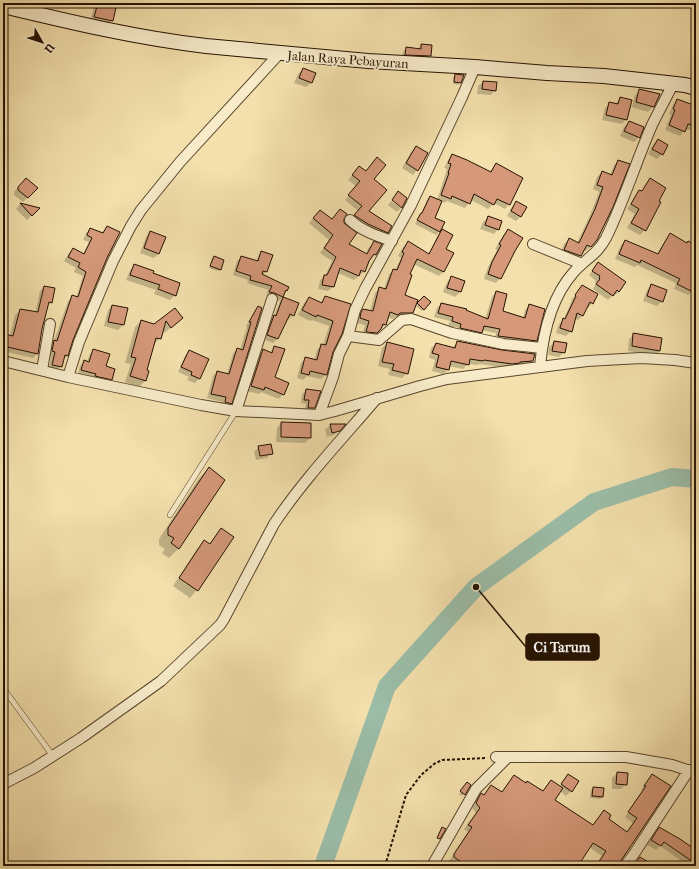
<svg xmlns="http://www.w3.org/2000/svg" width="699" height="869" viewBox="0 0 699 869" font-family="'IM FELL French Canon',serif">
	<rect width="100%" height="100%" fill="#f3e0ac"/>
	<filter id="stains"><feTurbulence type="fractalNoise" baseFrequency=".005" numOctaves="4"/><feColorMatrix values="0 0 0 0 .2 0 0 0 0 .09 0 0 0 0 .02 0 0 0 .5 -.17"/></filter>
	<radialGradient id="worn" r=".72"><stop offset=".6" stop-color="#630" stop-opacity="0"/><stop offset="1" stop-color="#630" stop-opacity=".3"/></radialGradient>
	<!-- shadow -->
	<path fill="#0003" d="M 95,3 L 116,3 L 112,21 L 107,25 L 90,21 Z
		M 422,45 L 430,56 L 426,59 L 402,58 L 403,52 L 406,48 L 417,49 Z
		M 303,69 L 311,83 L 306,87 L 294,83 L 298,74 Z
		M 455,75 L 460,82 L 458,85 L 453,84 L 453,78 Z
		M 483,82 L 495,90 L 491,95 L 477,94 L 478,86 Z
		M 640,90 L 653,107 L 648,112 L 632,107 L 635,95 Z
		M 620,98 L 626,119 L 622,124 L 602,120 L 605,108 L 610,103 L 615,105 Z
		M 677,100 L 696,107 L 696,132 L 685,129 L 680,136 L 665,130 L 671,115 L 669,114 L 673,105 Z
		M 629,122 L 639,137 L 634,142 L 620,136 L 624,127 Z
		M 658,140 L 662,154 L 657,159 L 648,154 L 653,145 Z
		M 416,147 L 417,170 L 413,175 L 402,168 L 411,152 Z
		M 452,155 L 489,173 L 496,164 L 509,204 L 505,209 L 494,203 L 488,209 L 471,200 L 465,208 L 447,201 L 445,203 L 441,201 L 434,218 L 443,223 L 439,232 L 436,235 L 415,224 L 421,214 L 427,200 L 430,197 L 437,200 L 447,169 L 444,168 L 448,160 Z
		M 619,161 L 593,244 L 586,251 L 583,250 L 580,256 L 575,261 L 560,254 L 564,244 L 569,240 L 577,243 L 590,215 L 599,192 L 593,189 L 597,177 L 602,172 L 610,175 L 614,165 Z
		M 373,163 L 372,179 L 367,211 L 388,232 L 383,237 L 350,220 L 358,211 L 345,200 L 356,186 L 348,180 L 359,167 L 365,172 Z
		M 650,179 L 645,230 L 640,235 L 627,228 L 635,214 L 627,209 L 635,196 L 639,191 L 641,192 Z
		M 21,184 L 36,188 L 23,202 L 14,195 L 14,192 Z
		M 391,201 L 401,208 L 397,212 L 388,205 Z
		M 517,202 L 521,216 L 516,221 L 507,216 L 512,207 Z
		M 20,204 L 38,209 L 27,220 L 16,209 Z
		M 340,210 L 347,245 L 365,255 L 369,247 L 374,243 L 375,254 L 371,259 L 365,271 L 354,280 L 338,273 L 333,287 L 328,291 L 318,289 L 320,280 L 325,276 L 332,261 L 320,253 L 329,240 L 309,223 L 316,215 L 331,220 Z
		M 488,217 L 498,229 L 494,234 L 480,229 L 483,222 Z
		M 107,227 L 106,258 L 72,339 L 67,356 L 63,360 L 61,366 L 57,370 L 49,369 L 51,357 L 48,356 L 50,345 L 54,341 L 68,301 L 72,297 L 76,298 L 83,276 L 74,272 L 76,268 L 64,261 L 69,253 L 73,249 L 83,254 L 89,242 L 83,240 L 86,233 L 90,229 L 101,234 Z
		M 442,230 L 445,250 L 444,271 L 439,276 L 413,264 L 408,275 L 403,296 L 412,312 L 408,317 L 395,317 L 393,319 L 387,317 L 385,325 L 372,337 L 362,336 L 365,325 L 356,323 L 359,314 L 363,310 L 370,311 L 375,293 L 380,288 L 384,289 L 389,274 L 395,270 L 401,258 L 398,256 L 403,247 L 408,242 L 428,255 L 438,235 Z
		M 509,230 L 500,278 L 496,283 L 484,279 L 488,267 L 497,250 L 495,249 L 504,234 Z
		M 150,232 L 158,254 L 154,258 L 140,253 L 146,237 Z
		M 670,235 L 687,244 L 696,246 L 696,283 L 693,291 L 688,295 L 674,289 L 676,283 L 637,265 L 635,267 L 615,259 L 621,245 L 625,241 L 657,254 L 666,239 Z
		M 262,252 L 266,271 L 263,275 L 288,287 L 280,301 L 283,298 L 293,315 L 288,320 L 286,320 L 278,338 L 273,343 L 263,339 L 269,321 L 274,316 L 280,301 L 270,297 L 266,296 L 268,290 L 247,283 L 248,280 L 233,275 L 237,261 L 241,257 L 256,262 L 258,256 Z
		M 214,257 L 220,269 L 218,271 L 209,268 L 212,259 Z
		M 598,264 L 619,292 L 614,296 L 613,295 L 608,300 L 593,289 L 596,283 L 595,282 L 596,281 L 589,275 Z
		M 135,265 L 152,274 L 175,295 L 170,300 L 154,294 L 156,290 L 126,280 L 130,270 Z
		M 451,278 L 463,281 L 460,292 L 455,297 L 443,292 L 447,282 Z
		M 651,286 L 662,301 L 657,306 L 643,301 L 647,290 Z
		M 44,287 L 51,302 L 46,307 L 37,354 L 33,358 L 3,351 L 3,337 L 5,335 L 10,336 L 15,315 L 20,310 L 35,313 L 40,291 Z
		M 582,287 L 592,303 L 588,308 L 586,307 L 583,315 L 578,320 L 575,319 L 571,331 L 566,336 L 556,333 L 559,324 L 563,321 L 572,300 L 571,300 Z
		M 496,292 L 501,312 L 523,318 L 525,310 L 529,306 L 536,340 L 532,345 L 495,340 L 496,333 L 481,330 L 481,332 L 476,337 L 456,332 L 457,328 L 479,333 L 479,331 L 448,326 L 450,321 L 434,317 L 437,308 L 441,304 L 485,319 L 492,297 Z
		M 325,297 L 350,304 L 332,352 L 326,375 L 321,379 L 307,376 L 303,380 L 297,378 L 301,363 L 306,358 L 314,361 L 317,350 L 322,345 L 323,345 L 329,326 L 312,320 L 310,321 L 298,315 L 304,303 L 309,298 L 320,303 Z
		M 424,297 L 430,303 L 422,311 L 416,306 Z
		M 112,306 L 127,309 L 123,325 L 118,330 L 104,326 L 108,310 Z
		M 258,307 L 231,403 L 226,408 L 221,406 L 222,402 L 207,398 L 213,376 L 217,372 L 227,374 L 233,354 L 237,349 L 240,350 L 247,327 L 246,326 L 254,312 Z
		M 175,309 L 176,324 L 164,333 L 163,330 L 160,338 L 154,344 L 153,344 L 146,370 L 148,371 L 145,381 L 139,387 L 125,382 L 131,364 L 125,363 L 135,327 L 141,321 L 154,325 Z
		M 634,334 L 660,350 L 655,355 L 628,351 L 629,339 Z
		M 457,342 L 502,351 L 533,361 L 528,365 L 507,368 L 479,364 L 478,365 L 468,364 L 463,369 L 449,366 L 448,370 L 443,374 L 432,371 L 435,360 L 429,358 L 431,348 L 436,344 L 452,349 Z
		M 554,342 L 564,352 L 559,357 L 548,355 L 549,347 Z
		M 387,343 L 407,373 L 402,378 L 388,375 L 390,369 L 378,366 L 382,348 Z
		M 275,347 L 274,378 L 283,394 L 279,399 L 261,392 L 259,394 L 247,391 L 258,355 L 263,351 L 269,353 Z
		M 94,350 L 111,379 L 107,383 L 78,374 L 80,366 L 84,361 L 87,362 L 90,354 Z
		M 189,351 L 208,359 L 199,379 L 195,383 L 187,380 L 189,377 L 178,372 L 185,356 Z
		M 306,390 L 314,408 L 310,412 L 304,412 L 306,404 L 301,403 L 302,394 Z
		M 281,423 L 310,424 L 310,438 L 305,443 L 276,442 L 277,428 Z
		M 330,425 L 344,425 L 334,435 L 327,437 L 325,430 Z
		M 259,447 L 271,453 L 267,458 L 256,460 L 254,452 Z
		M 209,468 L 179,548 L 169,558 L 162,553 L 165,549 L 159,545 L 159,539 L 199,478 Z
		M 221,529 L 197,590 L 190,598 L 173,586 L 197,549 L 205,542 L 209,544 Z
		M 617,773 L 626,784 L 621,789 L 612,789 L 612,778 Z
		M 568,775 L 571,791 L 566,796 L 560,791 L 554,800 L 592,826 L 604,811 L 607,819 L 626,833 L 633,823 L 625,817 L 643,790 L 641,790 L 648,780 L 653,775 L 669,787 L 619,862 L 618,866 L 595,866 L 602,856 L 589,847 L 577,866 L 457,866 L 449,861 L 468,832 L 464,829 L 476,813 L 472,808 L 477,799 L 481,795 L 483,796 L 491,786 L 501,793 L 514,776 L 542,792 L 551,781 L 559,787 Z
		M 465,786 L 464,794 L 462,796 L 459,794 Z
		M 594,788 L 602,797 L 600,799 L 590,798 L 591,790 Z
		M 660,828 L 696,850 L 696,866 L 689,866 L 660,846 L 656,850 L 647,845 Z"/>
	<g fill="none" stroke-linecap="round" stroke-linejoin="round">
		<!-- river -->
		<path stroke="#9bbda8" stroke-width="18" d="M 323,866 L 387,686 L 476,587 L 594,502 L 672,477 L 696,479"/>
	</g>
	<!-- building -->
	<path fill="#d5997a" stroke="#241100" d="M 98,3 L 117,3 L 113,21 L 94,17 Z
		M 421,44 L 432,45 L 431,56 L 405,55 L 406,47 L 421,49 Z
		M 303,68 L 316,73 L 312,83 L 299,78 Z
		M 455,74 L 464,75 L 461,83 L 454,82 Z
		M 483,81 L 497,82 L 496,91 L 482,89 Z
		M 639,89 L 660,94 L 654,107 L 636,102 Z
		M 620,97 L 632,100 L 627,120 L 606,115 L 609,102 L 618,104 Z
		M 677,99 L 696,106 L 696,126 L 688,124 L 685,132 L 669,125 L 675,110 L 673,109 Z
		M 629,121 L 644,127 L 640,138 L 624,131 Z
		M 658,139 L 668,145 L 663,155 L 652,149 Z
		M 416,146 L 428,153 L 418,171 L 406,163 Z
		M 452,154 L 467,160 L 491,172 L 496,163 L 523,178 L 510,205 L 497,199 L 494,205 L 474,194 L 470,204 L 452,196 L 451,199 L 441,195 L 449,173 L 448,173 L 451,164 L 448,163 Z
		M 377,157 L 386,165 L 374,179 L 387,190 L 369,211 L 392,226 L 388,233 L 368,224 L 354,215 L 362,206 L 348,195 L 360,181 L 352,175 L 359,166 L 366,171 Z
		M 618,160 L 630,164 L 613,207 L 597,240 L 591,247 L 587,245 L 581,256 L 564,250 L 569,238 L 579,243 L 595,209 L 603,187 L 597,185 L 602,171 L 612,175 Z
		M 26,178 L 38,188 L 28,198 L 18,190 L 18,187 Z
		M 650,178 L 666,188 L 659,201 L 661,202 L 646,231 L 631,223 L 639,209 L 631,204 L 639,190 L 642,191 Z
		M 398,191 L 407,198 L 402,208 L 392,200 Z
		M 430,196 L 442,201 L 435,218 L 445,222 L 440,232 L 417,220 L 421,213 L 422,213 Z
		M 516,201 L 527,207 L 521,217 L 511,211 Z
		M 20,203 L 40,208 L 32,216 Z
		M 340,209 L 347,214 L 344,219 L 344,223 L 357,233 L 349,244 L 367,254 L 374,241 L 382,244 L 376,255 L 374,254 L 369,261 L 365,272 L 361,270 L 359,276 L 340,268 L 334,287 L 322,285 L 324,275 L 327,275 L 336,257 L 324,248 L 333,235 L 313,218 L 320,210 L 332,219 Z
		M 488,216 L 502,221 L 499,230 L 485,225 Z
		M 107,226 L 120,232 L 107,258 L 73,340 L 68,356 L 65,355 L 62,367 L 52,365 L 55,352 L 52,351 L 54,340 L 57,341 L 72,295 L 78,297 L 86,272 L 78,267 L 80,263 L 68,257 L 73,248 L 84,254 L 92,238 L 87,235 L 90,228 L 103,233 Z
		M 442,229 L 453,235 L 446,249 L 454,253 L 444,272 L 417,259 L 410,274 L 412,275 L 405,295 L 418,300 L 413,313 L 400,313 L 398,315 L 390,312 L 386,325 L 383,324 L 381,329 L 377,333 L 366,332 L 369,321 L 360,318 L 361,312 L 363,309 L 373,311 L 379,287 L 386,289 L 393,269 L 397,270 L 404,253 L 402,252 L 408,241 L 429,254 Z
		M 508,229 L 523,238 L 515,251 L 501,279 L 488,274 L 492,262 L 501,245 L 499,244 Z
		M 150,231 L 166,237 L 159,254 L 144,248 Z
		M 670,233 L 687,243 L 688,241 L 696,245 L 696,286 L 693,292 L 677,284 L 680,279 L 641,260 L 640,263 L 619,254 L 625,240 L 658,254 Z
		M 261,251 L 273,255 L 267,272 L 263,271 L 262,274 L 289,287 L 287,291 L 286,290 L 283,297 L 274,293 L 269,292 L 272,286 L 250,280 L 251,276 L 236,271 L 241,256 L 258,261 Z
		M 214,256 L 224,260 L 221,270 L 210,266 Z
		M 598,262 L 626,282 L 619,292 L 617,290 L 613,296 L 596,284 L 600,279 L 599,278 L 600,276 L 592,271 Z
		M 134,264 L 154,271 L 153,273 L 180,283 L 176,296 L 158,289 L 160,285 L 130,275 Z
		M 451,276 L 465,281 L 461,292 L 447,288 Z
		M 651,284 L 667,290 L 663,302 L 647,296 Z
		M 582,285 L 598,294 L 593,304 L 590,302 L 583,316 L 577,313 L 572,332 L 560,328 L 563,318 L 565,319 L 576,296 L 575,295 Z
		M 44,286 L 55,288 L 52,303 L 49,302 L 42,329 L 38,354 L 3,346 L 5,334 L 13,336 L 20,309 L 38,312 Z
		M 496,291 L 507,294 L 503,311 L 525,318 L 529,304 L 545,309 L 537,341 L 498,336 L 500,329 L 484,326 L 482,333 L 460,328 L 461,324 L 452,321 L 453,317 L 438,313 L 441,303 L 467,309 L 466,310 L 488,319 Z
		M 325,296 L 351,304 L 342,334 L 333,352 L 327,375 L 310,371 L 309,375 L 301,373 L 305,357 L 317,360 L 321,344 L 326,345 L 333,321 L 317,315 L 316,317 L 302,310 L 309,297 L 322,303 Z
		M 424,296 L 431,302 L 424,310 L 417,303 Z
		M 283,297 L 299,303 L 294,316 L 290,314 L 278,339 L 267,335 L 274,315 L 276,316 Z
		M 112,305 L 128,308 L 124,325 L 108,322 Z
		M 258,306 L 262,308 L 232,404 L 225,402 L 226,397 L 211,394 L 217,371 L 229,374 L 237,348 L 243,350 L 251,322 L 249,322 Z
		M 175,308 L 183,318 L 171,328 L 166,321 L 161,339 L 156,338 L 147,370 L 149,371 L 146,381 L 130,376 L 136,358 L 131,357 L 141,320 L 154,324 Z
		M 633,333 L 662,338 L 660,351 L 632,346 Z
		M 457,341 L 502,350 L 535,354 L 533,361 L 520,362 L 520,363 L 512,364 L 484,360 L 483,361 L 470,359 L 469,365 L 451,361 L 449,370 L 436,367 L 439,355 L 432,353 L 436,343 L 455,348 Z
		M 554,341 L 567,343 L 565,353 L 552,351 Z
		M 387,342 L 414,349 L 408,374 L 392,370 L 394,364 L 382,362 Z
		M 274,346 L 285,349 L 275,377 L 289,383 L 284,395 L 265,387 L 264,390 L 251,386 L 263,349 L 272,353 Z
		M 93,349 L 110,354 L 106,366 L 115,369 L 112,380 L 95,376 L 96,374 L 81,370 L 84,360 L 89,362 Z
		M 189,350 L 209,359 L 200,379 L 191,375 L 192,372 L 181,367 Z
		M 306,389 L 321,391 L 315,408 L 308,408 L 309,400 L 304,400 Z
		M 281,422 L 311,423 L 311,438 L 281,437 Z
		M 330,424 L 346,424 L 340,431 L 332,433 Z
		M 271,444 L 273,454 L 260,456 L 258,446 Z
		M 209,467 L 225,480 L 179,549 L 171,543 L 174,538 L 168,535 L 168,528 Z
		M 221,528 L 234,537 L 198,591 L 179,578 L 204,540 L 210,544 Z
		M 617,772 L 628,773 L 627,785 L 616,784 Z
		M 568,774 L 579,781 L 572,792 L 561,784 Z
		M 652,774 L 671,786 L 620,862 L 619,866 L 596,866 L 606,851 L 593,843 L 578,866 L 467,866 L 454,857 L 454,854 L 472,827 L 468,825 L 480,808 L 476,803 L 481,793 L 484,795 L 491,785 L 502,792 L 514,775 L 526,783 L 527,781 L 543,791 L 551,780 L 563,788 L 555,800 L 593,825 L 604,810 L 611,815 L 609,819 L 627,832 L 637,818 L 628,812 L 646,786 L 644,786 Z
		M 467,782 L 471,785 L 465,795 L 460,791 Z
		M 593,787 L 604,788 L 603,797 L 592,796 Z
		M 442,827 L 446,829 L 440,839 L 437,838 Z
		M 659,827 L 680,839 L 696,850 L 696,864 L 664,842 L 661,846 L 651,840 Z
		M 640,857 L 655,866 L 633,866 Z"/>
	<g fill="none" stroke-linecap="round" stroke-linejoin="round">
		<defs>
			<path id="lane" d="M 170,515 L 236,411
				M 3,688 L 53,756"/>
			<path id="street" d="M 350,220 C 362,231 377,236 392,241
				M 533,244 L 582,264
				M 348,336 L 379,340 L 402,320 L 411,319 L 452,333 L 503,344 L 542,348
				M 3,361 L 68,377 L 201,405 L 236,411 L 319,415 L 335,411 L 420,386 L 447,379 L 478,375 L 587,361 L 641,358 L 675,360 L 696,363
				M 540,366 C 543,334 551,298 573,273 C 585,259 597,255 606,238 C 624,201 636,162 652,125 C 659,111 666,98 673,84
				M 42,370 L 50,324
				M 68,377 L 79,342 L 113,261 L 131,226 L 141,210 L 180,162 L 279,54
				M 236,411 L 272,299
				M 319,415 L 333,377 L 339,354 L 348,336 L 355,310 L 365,289 L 411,205 L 462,97 L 475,67
				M 496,757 L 626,757 L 672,765 L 696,773
				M 3,784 L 34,768 L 81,738 L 161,681 L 220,625 L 224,619 L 274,524 C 303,480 343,438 377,398
				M 432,866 L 476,789 L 508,757
				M 625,866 L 634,854 L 689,770"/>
			<path id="secondary" d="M 3,6 C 70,22 137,38 206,46 L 368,61 L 475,67 L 547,73 L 604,76 L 685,85 L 696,88"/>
		</defs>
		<!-- lane casing -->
		<use href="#lane" stroke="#58452b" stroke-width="6"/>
		<!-- street casing -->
		<use href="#street" stroke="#58452b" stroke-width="12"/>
		<!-- secondary casing -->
		<use href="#secondary" stroke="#241100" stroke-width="16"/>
		<!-- path -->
		<path stroke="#241100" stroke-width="2" stroke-dasharray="3 2" stroke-linecap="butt" d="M 385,866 L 406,795 L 421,775 L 434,764 L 442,760 L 487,758"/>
		<!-- lane -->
		<use href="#lane" stroke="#f7ebc9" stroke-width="5"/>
		<!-- street -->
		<use href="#street" stroke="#f7ebc9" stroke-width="10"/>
		<!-- secondary -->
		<use href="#secondary" stroke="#f7ebc9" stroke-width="14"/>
	</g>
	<g text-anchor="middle" stroke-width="4" stroke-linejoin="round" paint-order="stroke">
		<!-- street labels -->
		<g font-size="13" fill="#241100" stroke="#f7ebc9">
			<text transform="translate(348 59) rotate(4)" y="5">Jalan Raya Pebayuran</text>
		</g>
	</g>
	<!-- callouts -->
	<path fill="none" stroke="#241100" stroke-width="1.5" d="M476 587L526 647"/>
	<circle fill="#241100" stroke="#f7ebc9" stroke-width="1.5" cx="476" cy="587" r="4"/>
	<rect fill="#241100" stroke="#241100" stroke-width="1.5" x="526" y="634" width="73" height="26" rx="4"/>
	<g font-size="14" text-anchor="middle" font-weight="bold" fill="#fff">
		<text x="562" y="652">Ci Tarum</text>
	</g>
	<!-- margin -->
	<rect width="699" height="869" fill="none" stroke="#f3e0ac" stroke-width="16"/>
	<rect x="4" y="4" width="691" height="861" fill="none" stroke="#241100" stroke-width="2"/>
	<rect x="8" y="8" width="683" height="853" fill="none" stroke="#241100"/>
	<!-- north arrow -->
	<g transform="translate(42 42) rotate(129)" stroke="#f7ebc9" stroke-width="3" paint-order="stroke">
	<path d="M0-3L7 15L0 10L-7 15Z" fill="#241100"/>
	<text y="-6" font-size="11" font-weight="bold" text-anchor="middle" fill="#241100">U</text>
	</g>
	<rect width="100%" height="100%" filter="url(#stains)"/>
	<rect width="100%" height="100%" fill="url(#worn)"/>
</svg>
